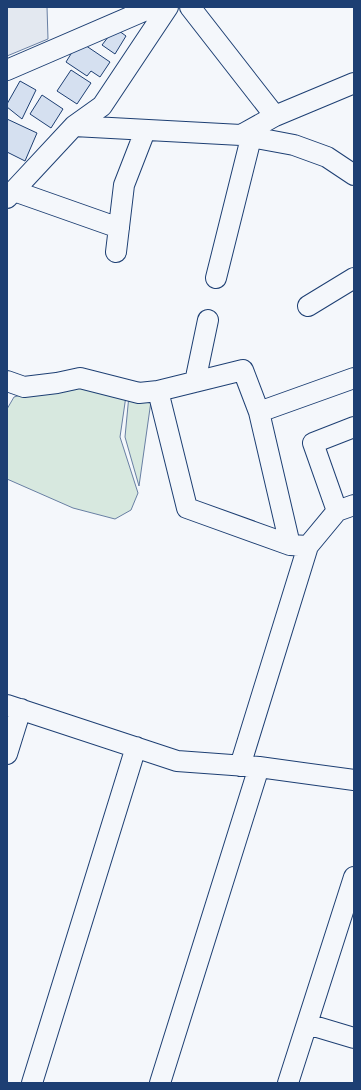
<svg xmlns="http://www.w3.org/2000/svg" width="361" height="1090" viewBox="0 0 361 1090" font-family="'Fira Sans Condensed',sans-serif">
	<rect width="100%" height="100%" fill="#f4f7fb"/>
	<!-- green -->
	<path fill="#d7e8df" stroke="#687fa3" d="M 80,378 L 127,389 L 120,437 L 138,493 L 131,510 L 115,519 L 73,508 L 7,479 L 7,409 L 14,397 Z
		M 152,394 L 139,486 L 125,437 L 129,395 Z"/>
	<!-- parking -->
	<path fill="#e3e8f0" stroke="#687fa3" d="M 7,7 L 47,7 L 48,39 L 7,56 Z"/>
	<!-- building -->
	<path fill="#d5e0f0" stroke="#1d3f73" d="M 115,28 L 126,36 L 115,54 L 102,45 Z
		M 79,41 L 110,62 L 100,77 L 91,71 L 87,76 L 66,62 Z
		M 71,70 L 91,83 L 77,104 L 57,91 Z
		M 20,81 L 36,90 L 22,119 L 7,107 L 7,104 Z
		M 42,95 L 63,109 L 51,128 L 30,114 Z
		M 7,119 L 37,133 L 25,161 L 7,152 Z"/>
	<g fill="none" stroke-linecap="round" stroke-linejoin="round">
		<defs>
			<path id="minor" d="M 7,70 L 153,7
				M 275,116 L 354,83
				M 74,126 L 241,135 L 275,116 L 190,7
				M 241,135 L 294,145 L 327,157 L 354,175
				M 14,191 L 119,228
				M 7,198 L 74,126 L 102,106 L 168,7
				M 116,252 L 124,185 L 145,131
				M 216,278 L 251,138
				M 308,306 L 354,278
				M 7,381 L 24,387 L 57,383 L 80,378 L 139,393 L 158,391 L 243,370 L 259,412
				M 195,382 L 208,320
				M 158,391 L 187,508 L 290,545
				M 337,511 L 313,443 L 354,427
				M 308,546 L 290,545 L 259,412 L 354,378
				M 7,705 L 177,761 L 259,767 L 354,780
				M 7,754 L 21,709
				M 240,766 L 308,546 L 337,511 L 354,505
				M 307,1024 L 354,1038
				M 32,1083 L 136,747
				M 160,1083 L 259,767
				M 288,1083 L 354,877"/>
		</defs>
		<!-- minor casing -->
		<use href="#minor" stroke="#1d3f73" stroke-width="22"/>
		<!-- minor -->
		<use href="#minor" stroke="#f4f7fb" stroke-width="20"/>
	</g>
	<!-- border -->
	<rect width="361" height="1090" fill="none" stroke="#1d3f73" stroke-width="16"/>
</svg>
